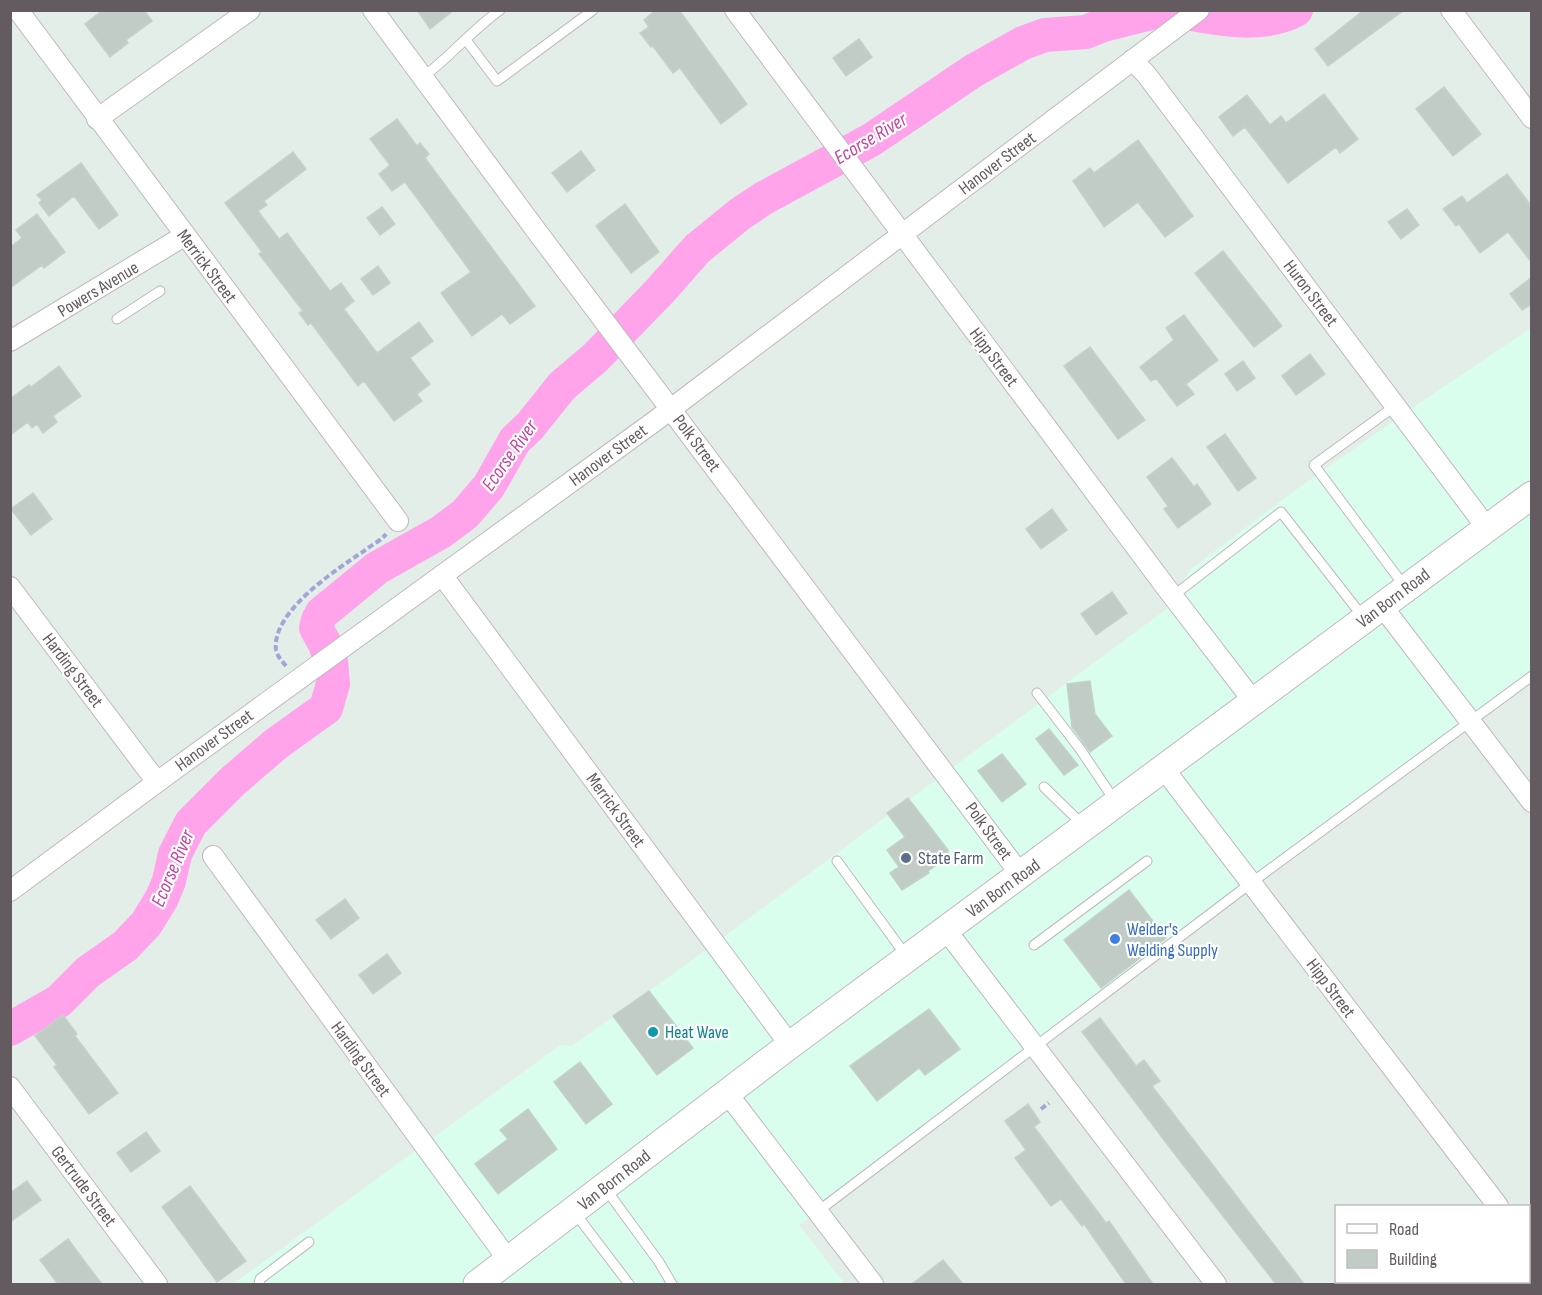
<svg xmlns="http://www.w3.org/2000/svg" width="1542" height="1295" viewBox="0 0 1542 1295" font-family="'Sofia Sans Condensed',sans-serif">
	<rect width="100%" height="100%" fill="#e3eee9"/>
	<!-- commercial -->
	<path fill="#d9feed" d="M 1531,328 L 1531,676 L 1035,1046 L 799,1225 L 845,1284 L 233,1284 L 560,1045 L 572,1046 L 695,958 L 1168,608 L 1173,596 L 1190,570 L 1297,489 L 1402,415 Z"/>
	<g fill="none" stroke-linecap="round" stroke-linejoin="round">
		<!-- river -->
		<path stroke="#ffa3eb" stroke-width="34" d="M 1170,10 C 1210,17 1258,30 1296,10
			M 10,1029 L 59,1001 L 88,972 L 125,946 L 146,924 L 162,898 L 169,881 L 175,854 L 191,823 L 233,781 L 276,744 L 326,708 L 333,684 L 331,661 L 325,644 L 316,628 L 318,620 L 322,613 L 377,568 L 441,532 L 465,514 L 489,486 L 515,440 L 530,426 L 562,386 L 595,358 L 660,291 L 697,249 L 740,214 L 764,198 L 871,140 L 973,71 L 1023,43 L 1045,35 L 1086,32 L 1103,25 L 1163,10"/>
	</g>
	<!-- building -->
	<path fill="#c1ccc6" stroke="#c2d3ca" stroke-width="1.5" d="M 103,10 L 144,10 L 152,21 L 126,40 L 128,43 L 110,57 L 85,24 Z
		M 417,10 L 454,10 L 430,29 Z
		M 656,10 L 679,10 L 747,104 L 721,124 L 680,68 L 673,73 L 652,45 L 651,47 L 640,33 L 649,27 L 644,20 Z
		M 1364,10 L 1404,10 L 1328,66 L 1315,49 Z
		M 859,39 L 872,57 L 846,76 L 833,58 Z
		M 1444,87 L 1481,134 L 1453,156 L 1416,109 Z
		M 1324,94 L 1358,139 L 1340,153 L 1336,147 L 1288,183 L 1245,127 L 1233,136 L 1219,117 L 1247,95 L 1270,125 L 1281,116 L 1286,123 Z
		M 397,119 L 417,146 L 420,143 L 429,154 L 425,158 L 535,306 L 510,324 L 502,314 L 472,336 L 441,293 L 471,272 L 405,182 L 392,191 L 379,174 L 390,165 L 370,139 Z
		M 1138,140 L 1193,216 L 1165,237 L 1138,202 L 1104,227 L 1073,181 L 1090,168 L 1094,173 Z
		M 581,151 L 595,170 L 567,192 L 552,173 Z
		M 293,152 L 306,169 L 264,201 L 267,205 L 258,211 L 279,239 L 287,233 L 330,291 L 341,283 L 354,301 L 344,309 L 377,353 L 419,322 L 433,341 L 410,358 L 430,384 L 417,394 L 422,401 L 394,421 L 364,381 L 358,386 L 311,323 L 308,325 L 299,313 L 303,311 L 259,254 L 262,252 L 225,203 Z
		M 81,163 L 118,215 L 99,229 L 74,196 L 49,216 L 39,203 L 42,200 L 37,195 Z
		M 1507,174 L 1532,207 L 1532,263 L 1508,232 L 1480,253 L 1459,224 L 1456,226 L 1443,209 L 1462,196 L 1467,203 Z
		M 625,204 L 659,252 L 631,273 L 596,226 Z
		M 382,207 L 395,224 L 380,235 L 367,218 Z
		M 1407,209 L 1419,225 L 1401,239 L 1388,222 Z
		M 37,214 L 65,252 L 44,268 L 42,265 L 10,288 L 10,247 L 22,238 L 16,230 Z
		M 1223,251 L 1282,326 L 1254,347 L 1195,273 Z
		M 378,266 L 390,283 L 373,295 L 361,279 Z
		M 1532,277 L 1532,304 L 1522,310 L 1510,294 Z
		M 1184,315 L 1218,360 L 1186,384 L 1194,394 L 1177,406 L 1156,378 L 1151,381 L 1140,367 L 1174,340 L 1166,328 Z
		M 1090,347 L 1145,420 L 1118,439 L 1064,366 Z
		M 1310,354 L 1325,374 L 1296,395 L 1282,376 Z
		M 1243,361 L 1255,378 L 1237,391 L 1225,374 Z
		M 59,366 L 81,396 L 53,416 L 57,422 L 43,433 L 37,424 L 32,428 L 28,422 L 10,435 L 10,399 L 29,385 L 31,387 Z
		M 1225,434 L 1256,478 L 1238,491 L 1207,447 Z
		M 1172,458 L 1194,487 L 1197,484 L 1211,504 L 1178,528 L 1164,509 L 1168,506 L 1147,477 Z
		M 33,493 L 52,519 L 31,535 L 11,509 Z
		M 1052,509 L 1067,530 L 1041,549 L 1026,529 Z
		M 1112,592 L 1127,613 L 1096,635 L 1081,614 Z
		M 1090,681 L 1095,714 L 1112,736 L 1090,752 L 1072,727 L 1067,684 Z
		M 1049,729 L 1078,765 L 1064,775 L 1036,739 Z
		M 1002,754 L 1026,784 L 1002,802 L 978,771 Z
		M 908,798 L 948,850 L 948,857 L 928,871 L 929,873 L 902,890 L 890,873 L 899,867 L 887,850 L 905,837 L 887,813 Z
		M 1129,890 L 1166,938 L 1101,988 L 1064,940 Z
		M 345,899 L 359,918 L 331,939 L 316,920 Z
		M 387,954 L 401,973 L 373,994 L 359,975 Z
		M 649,991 L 693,1048 L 657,1075 L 613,1016 Z
		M 929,1009 L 960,1049 L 925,1075 L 919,1068 L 877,1101 L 850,1066 Z
		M 63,1015 L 77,1034 L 75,1036 L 118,1093 L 89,1114 L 54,1067 L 57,1065 L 35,1036 Z
		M 1100,1018 L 1136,1066 L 1144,1060 L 1160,1081 L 1152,1086 L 1304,1284 L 1276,1284 L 1177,1157 L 1082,1032 Z
		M 580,1062 L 612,1104 L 586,1124 L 554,1082 Z
		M 1028,1104 L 1040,1122 L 1034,1127 L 1106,1223 L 1109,1221 L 1153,1284 L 1126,1284 L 1084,1224 L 1082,1226 L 1061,1199 L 1051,1206 L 1015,1158 L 1026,1150 L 1005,1121 Z
		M 528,1109 L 557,1149 L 498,1194 L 475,1164 L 508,1139 L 500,1130 Z
		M 146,1132 L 160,1151 L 131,1172 L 117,1153 Z
		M 27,1181 L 41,1200 L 10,1222 L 10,1193 Z
		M 190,1186 L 246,1261 L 217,1282 L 162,1207 Z
		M 68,1239 L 85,1262 L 102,1284 L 58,1284 L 40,1260 Z
		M 943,1260 L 963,1284 L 912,1284 Z"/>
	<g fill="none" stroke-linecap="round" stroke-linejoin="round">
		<defs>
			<path id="service" d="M 466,40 L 497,81 L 593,10
				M 423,77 C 450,57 472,30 500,10
				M 117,319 L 160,291
				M 1395,406 L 1314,465 L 1405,587
				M 1173,596 L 1281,512 L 1363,617
				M 1037,693 L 1080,749 L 1115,801
				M 1044,787 L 1083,825
				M 837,861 L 907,957
				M 1034,945 L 1147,861
				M 605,1188 L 659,1262 L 672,1284
				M 817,1212 L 1251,883 L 1532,676
				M 575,1213 L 629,1284
				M 259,1284 L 260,1279 L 309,1242"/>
			<path id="minor" d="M 18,10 L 398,521
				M 373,10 L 535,229 L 1021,875
				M 735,10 L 1168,590 L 1254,702
				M 1451,10 L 1532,118
				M 1132,60 L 1146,74 L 1487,528
				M 97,119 L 250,10
				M 10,341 L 184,236
				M 442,575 L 790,1045
				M 10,587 L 157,782
				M 1382,606 L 1532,802
				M 1164,769 L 1498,1206
				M 213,856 L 509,1261
				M 10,891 L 175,769 L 655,421 L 1199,10
				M 946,930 L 1216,1284
				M 10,1087 L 157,1284
				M 727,1093 L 873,1284
				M 1528,1247 L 1532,1251"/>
			<path id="secondary" d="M 477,1284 L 790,1045 L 1532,495"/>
		</defs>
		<!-- service casing -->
		<use href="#service" stroke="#bfb8bd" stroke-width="11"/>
		<!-- minor casing -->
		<use href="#minor" stroke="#bfb8bd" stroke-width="22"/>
		<!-- secondary casing -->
		<use href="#secondary" stroke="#c2b9be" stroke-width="29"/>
		<!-- path -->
		<path stroke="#a5a3d8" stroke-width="4" stroke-dasharray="6 3" stroke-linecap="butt" d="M 286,666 C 282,661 277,656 276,650 C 271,612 337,569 364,551 C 371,545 381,541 386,534
			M 1041,1109 L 1049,1103"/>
		<!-- service -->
		<use href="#service" stroke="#fff" stroke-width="9"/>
		<!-- minor -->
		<use href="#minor" stroke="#fff" stroke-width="20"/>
		<!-- secondary -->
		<use href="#secondary" stroke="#fff" stroke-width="27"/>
	</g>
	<!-- markers -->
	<circle fill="#5c6f8a" stroke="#fff" stroke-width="2" cx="906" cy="858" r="6"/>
	<circle fill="#3f7fe0" stroke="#fff" stroke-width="2" cx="1115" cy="939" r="6"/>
	<circle fill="#0f9aa8" stroke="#fff" stroke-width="2" cx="653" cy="1032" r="6"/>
	<g text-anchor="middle" stroke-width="4.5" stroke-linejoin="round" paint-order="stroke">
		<!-- street labels -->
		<g font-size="18" fill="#645b61" stroke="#fff">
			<text transform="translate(997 163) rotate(-37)" y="6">Hanover Street</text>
			<text transform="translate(207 266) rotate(53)" y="6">Merrick Street</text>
			<text transform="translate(98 289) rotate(-31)" y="6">Powers Avenue</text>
			<text transform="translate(1311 293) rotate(53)" y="6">Huron Street</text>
			<text transform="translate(994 357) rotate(53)" y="6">Hipp Street</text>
			<text transform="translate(697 443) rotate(53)" y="6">Polk Street</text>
			<text transform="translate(608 455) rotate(-36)" y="6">Hanover Street</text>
			<text transform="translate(1393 598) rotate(-37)" y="6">Van Born Road</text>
			<text transform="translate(73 670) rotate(53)" y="6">Harding Street</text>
			<text transform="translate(214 740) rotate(-36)" y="6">Hanover Street</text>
			<text transform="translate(616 810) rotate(54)" y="6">Merrick Street</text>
			<text transform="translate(989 831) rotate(54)" y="6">Polk Street</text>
			<text transform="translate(1003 888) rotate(-36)" y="6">Van Born Road</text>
			<text transform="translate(1331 988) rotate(53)" y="6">Hipp Street</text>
			<text transform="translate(361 1059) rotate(54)" y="6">Harding Street</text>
			<text transform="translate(614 1180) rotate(-38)" y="6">Van Born Road</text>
			<text transform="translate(84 1186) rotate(53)" y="6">Gertrude Street</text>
		</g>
		<!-- service labels -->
		<g font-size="18" fill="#4e5e75" stroke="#fff" text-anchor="start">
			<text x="918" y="864">State Farm</text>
		</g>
		<!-- shop labels -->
		<g font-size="18" fill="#366cbe" stroke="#fff" text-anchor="start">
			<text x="1127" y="935">Welder's<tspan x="1127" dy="21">Welding Supply</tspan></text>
		</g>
		<!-- culture labels -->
		<g font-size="18" fill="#0d838f" stroke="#fff" text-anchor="start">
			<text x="665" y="1038">Heat Wave</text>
		</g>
		<!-- water labels -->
		<g font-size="20" font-style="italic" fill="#c3459e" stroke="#fff">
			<text transform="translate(870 138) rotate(-31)" y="7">Ecorse River</text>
			<text transform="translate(509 455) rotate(-55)" y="7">Ecorse River</text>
			<text transform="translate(172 868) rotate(-67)" y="7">Ecorse River</text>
		</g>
	</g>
	<!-- border -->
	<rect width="1542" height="1295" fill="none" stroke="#645b61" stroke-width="24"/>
	<!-- legend -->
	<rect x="1335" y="1205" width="195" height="78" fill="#ffffff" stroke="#c1bdc0" stroke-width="1.5"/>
	<rect x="1347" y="1224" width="30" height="9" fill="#ffffff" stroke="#c1bdc0" stroke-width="1.5"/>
	<text x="1389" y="1235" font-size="18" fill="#645b61">Road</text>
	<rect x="1347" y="1250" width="30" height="18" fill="#c1ccc6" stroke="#c1bdc0" stroke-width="1.5"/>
	<text x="1389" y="1265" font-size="18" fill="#645b61">Building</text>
</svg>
